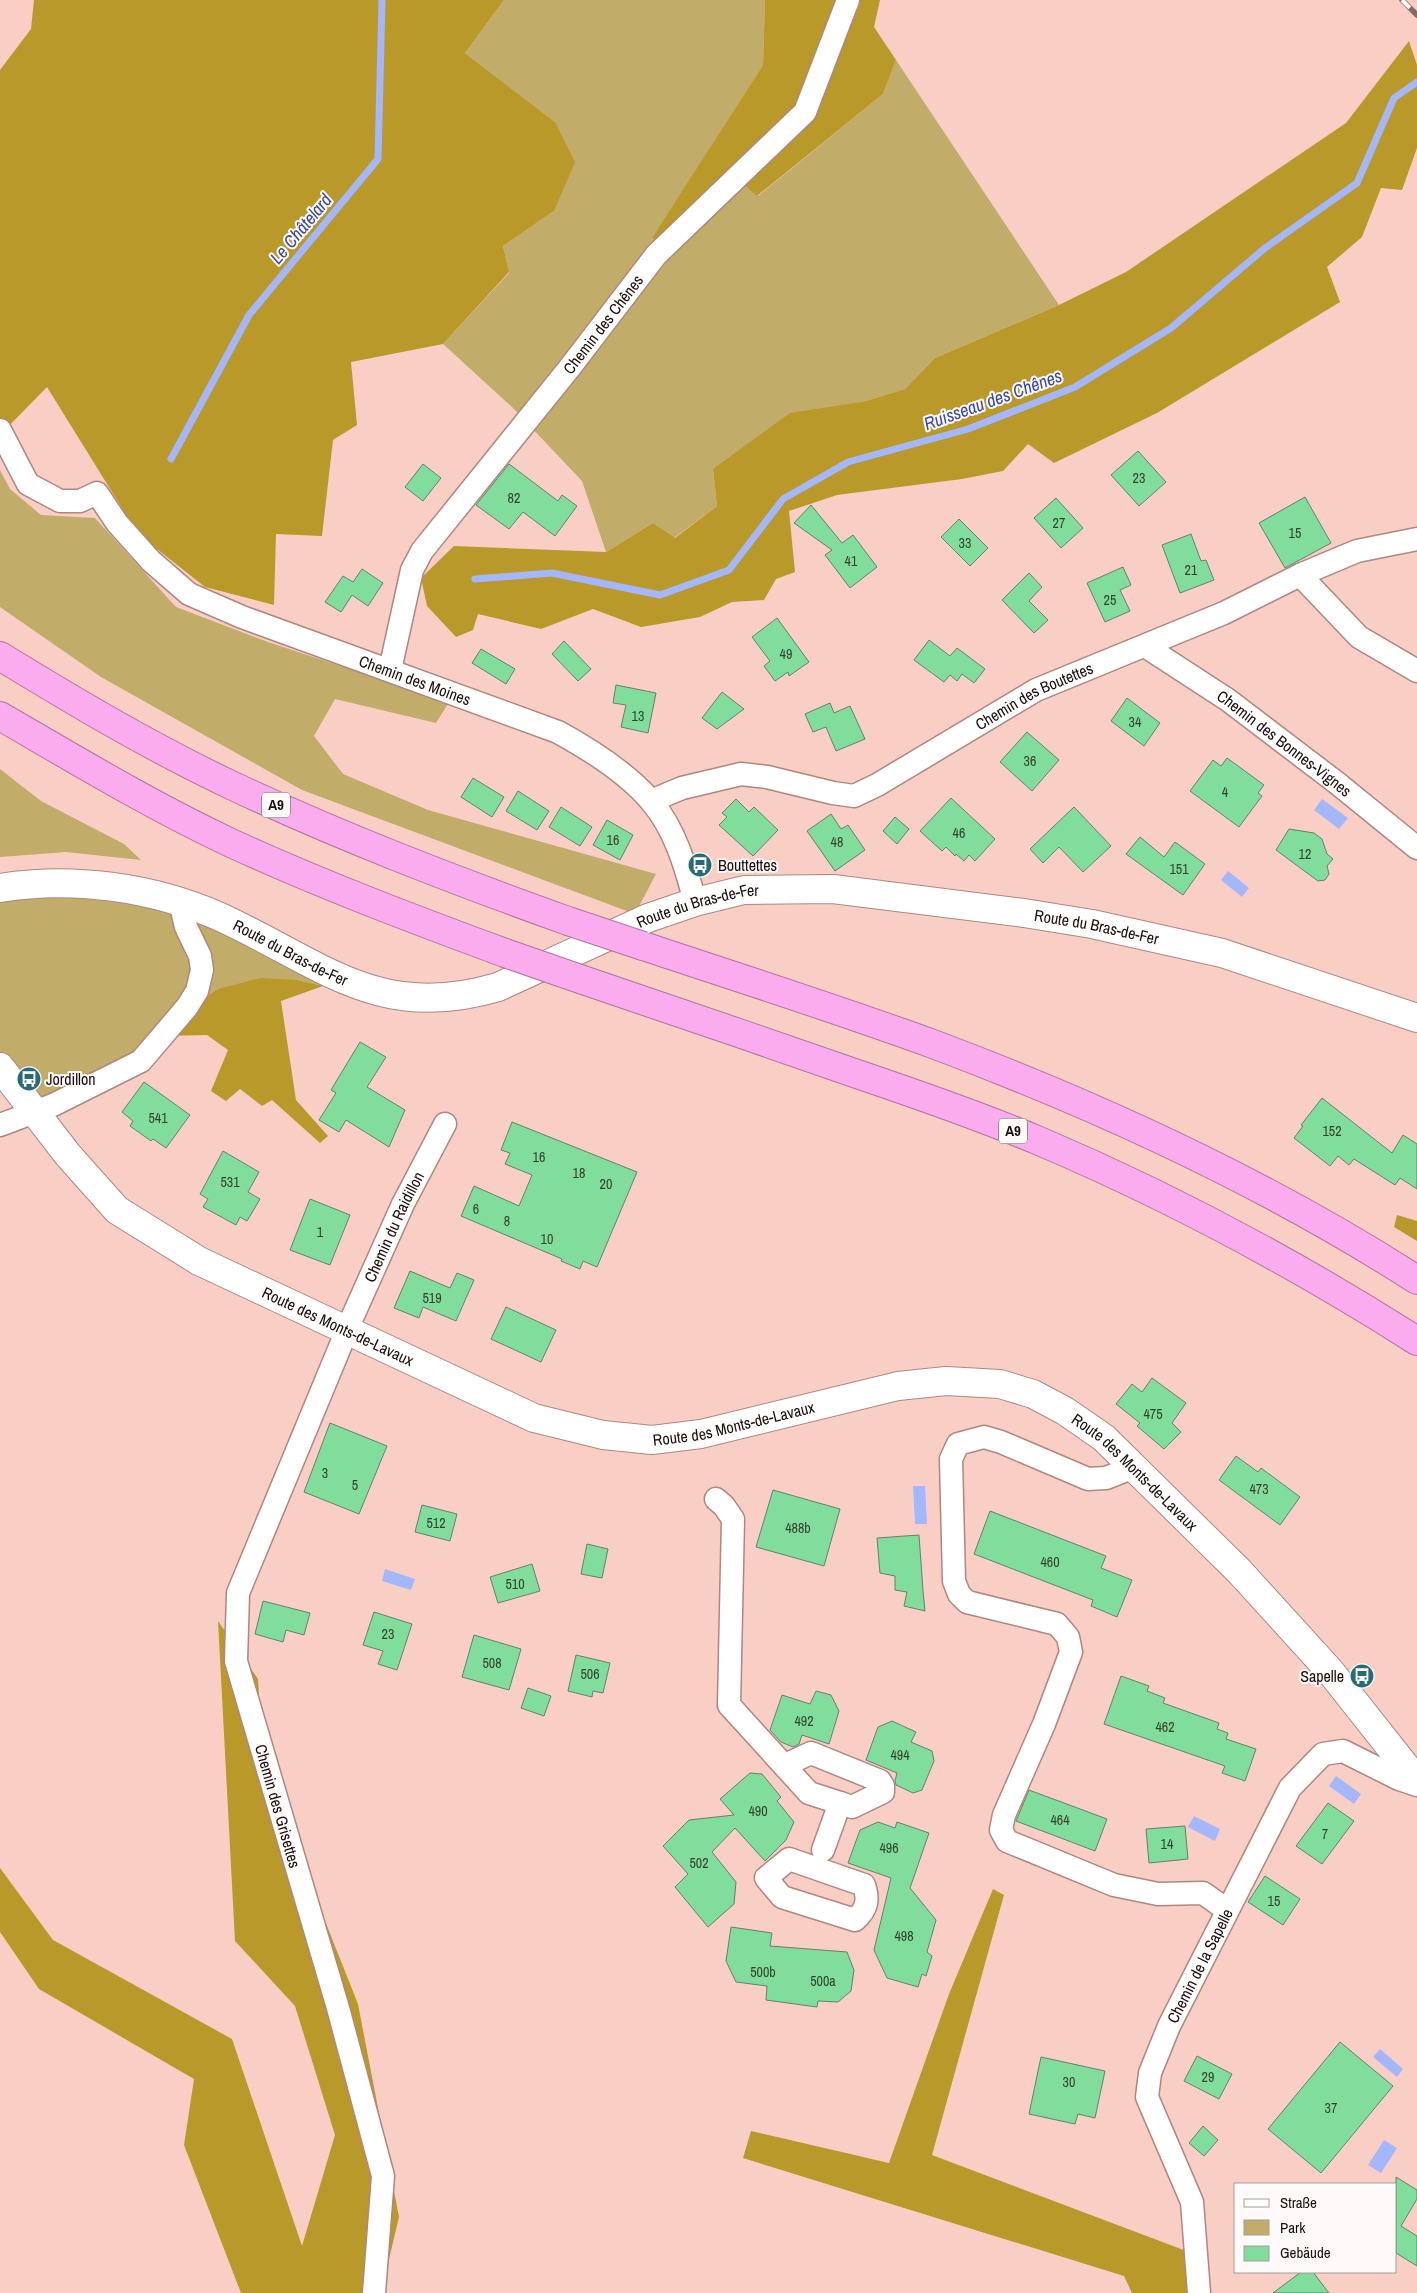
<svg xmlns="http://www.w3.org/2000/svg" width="1417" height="2293" viewBox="0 0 1417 2293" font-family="'Archivo Narrow',sans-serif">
	<rect width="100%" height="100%" fill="#f9cec5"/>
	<!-- green -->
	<path fill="#c1ac6a" d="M 504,0 L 765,0 L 763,65 L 652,239 L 733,175 L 758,196 L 883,94 L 896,60 L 1059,305 L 935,358 L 905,389 L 862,402 L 713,469 L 717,506 L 674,538 L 653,523 L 606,552 L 582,481 L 512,407 L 443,344 L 509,273 L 503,246 L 554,211 L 555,122 L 465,53 Z
		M 0,470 L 10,489 L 41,515 L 95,518 L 176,607 L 268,642 L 449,702 L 436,723 L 335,699 L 314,736 L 343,774 L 428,810 L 656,874 L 635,914 L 302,790 L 101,677 L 0,607 Z
		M 0,769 L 41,801 L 124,844 L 141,860 L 66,852 L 0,857 Z
		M 41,896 C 83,898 127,901 169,912 C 223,928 273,960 323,986 L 297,980 L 218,989 L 141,1061 L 34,1112 L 0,1067 L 0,902 Z"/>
	<!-- forest -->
	<path fill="#b9992a" d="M 34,0 L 504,0 L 465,53 L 555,122 L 575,162 L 554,211 L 503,246 L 509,272 L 443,344 L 351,362 L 357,425 L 333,440 L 322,536 L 276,534 L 274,605 L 205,587 L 138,534 L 47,387 L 0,435 L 0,70 L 31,29 Z
		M 765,0 L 880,0 L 874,27 L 896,60 L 883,94 L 757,196 L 733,175 L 675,244 L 652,238 L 763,65 Z
		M 1409,41 L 1417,65 L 1417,148 L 1402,190 L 1381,188 L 1362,237 L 1327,267 L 1340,302 L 1157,413 L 1054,463 L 1028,444 L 1003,471 L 962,479 L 837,495 L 789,511 L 795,572 L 776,579 L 764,600 L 732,602 L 700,617 L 641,627 L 593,609 L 541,629 L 478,614 L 473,630 L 456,637 L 427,606 L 421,578 L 454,546 L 606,552 L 653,523 L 675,538 L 717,506 L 713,469 L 790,413 L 862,402 L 905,389 L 935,358 L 1059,305 L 1126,272 L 1346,123 Z
		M 261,978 L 297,980 L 323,986 L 281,1001 L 296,1100 L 328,1136 L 320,1143 L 272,1100 L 262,1106 L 240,1089 L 226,1101 L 211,1091 L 228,1050 L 207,1035 L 161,1036 L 192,1007 L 218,989 Z
		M 1397,1215 L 1417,1221 L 1417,1241 L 1394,1227 Z
		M 218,1621 L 258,1679 L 263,1765 L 358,2004 L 399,2217 L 381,2293 L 241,2293 L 184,2145 L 194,2079 L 39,1989 L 0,1932 L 0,1868 L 53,1940 L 232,2039 L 302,2246 L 335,2135 L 295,2006 L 235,1941 Z
		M 993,1889 L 1004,1895 L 932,2155 L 1189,2252 L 1192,2293 L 1132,2293 L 1124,2276 L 743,2158 L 751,2131 L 889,2163 L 949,1994 Z"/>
	<!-- water -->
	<path fill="#a4b7fd" d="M 1322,799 L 1348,818 L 1339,829 L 1314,810 Z
		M 1228,871 L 1249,888 L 1242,897 L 1221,880 Z
		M 913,1486 L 925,1486 L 927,1524 L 915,1524 Z
		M 385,1569 L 415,1579 L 411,1590 L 382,1581 Z
		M 1336,1776 L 1361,1794 L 1354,1804 L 1329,1786 Z
		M 1194,1816 L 1220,1829 L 1215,1841 L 1188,1827 Z
		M 1380,2049 L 1403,2069 L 1397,2077 L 1373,2057 Z
		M 1384,2140 L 1397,2148 L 1381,2173 L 1368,2165 Z"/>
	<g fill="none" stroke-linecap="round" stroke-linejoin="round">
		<!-- stream -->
		<path stroke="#a4b7fd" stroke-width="7" d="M 171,459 L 249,315 L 378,159 L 382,0
			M 475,579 L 552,573 L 660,595 L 729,570 L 783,499 L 848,462 L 968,429 L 1075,387 L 1171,328 L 1265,248 L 1357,183 L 1394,98 L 1417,82"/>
	</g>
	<!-- building -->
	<path fill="#80dd9c" stroke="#63826b" d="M 1138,451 L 1166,482 L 1139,506 L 1111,475 Z
		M 423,464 L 441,478 L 423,501 L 405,487 Z
		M 509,464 L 558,501 L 562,495 L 577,506 L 555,536 L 523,512 L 509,529 L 476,505 Z
		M 1305,497 L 1331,543 L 1285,568 L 1259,523 Z
		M 1056,498 L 1083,528 L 1061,548 L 1034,518 Z
		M 811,505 L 842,543 L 853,535 L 877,567 L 850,588 L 825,555 L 832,550 L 794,523 Z
		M 959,519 L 988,548 L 970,566 L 941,537 Z
		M 1191,534 L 1201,561 L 1206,560 L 1214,580 L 1180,593 L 1162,545 Z
		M 1123,567 L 1131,585 L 1120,590 L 1130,611 L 1105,622 L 1087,583 Z
		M 362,569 L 383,583 L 368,606 L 352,595 L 341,612 L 325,602 L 343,576 L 353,582 Z
		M 1029,573 L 1042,587 L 1029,601 L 1048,620 L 1034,633 L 1002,600 Z
		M 777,618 L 809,662 L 789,676 L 788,672 L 775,681 L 764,666 L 770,661 L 752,637 Z
		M 929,640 L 950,656 L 957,648 L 985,669 L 974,683 L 962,674 L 957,681 L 950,675 L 944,682 L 914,660 Z
		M 564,641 L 591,669 L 578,681 L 552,654 Z
		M 481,649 L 515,669 L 506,684 L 472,663 Z
		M 616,685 L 656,693 L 648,733 L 621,727 L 626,705 L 613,703 Z
		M 722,692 L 744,709 L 717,729 L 702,718 Z
		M 1127,698 L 1160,723 L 1144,746 L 1111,721 Z
		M 830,703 L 834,713 L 850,706 L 865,739 L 836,751 L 826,727 L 813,732 L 805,714 Z
		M 1027,732 L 1059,760 L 1032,791 L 1000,762 Z
		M 1227,758 L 1264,785 L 1258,793 L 1262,796 L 1239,827 L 1190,791 L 1213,760 L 1221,766 Z
		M 473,778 L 504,797 L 492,817 L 461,797 Z
		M 518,791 L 549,811 L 537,830 L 506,811 Z
		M 951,798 L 995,839 L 975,861 L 969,855 L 964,861 L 956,854 L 955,856 L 946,847 L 942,851 L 920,831 Z
		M 736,799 L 749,812 L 754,807 L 778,830 L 753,856 L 719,825 L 727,817 L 722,813 Z
		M 561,807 L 592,827 L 580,846 L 549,827 Z
		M 1074,807 L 1111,846 L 1083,872 L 1059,847 L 1043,863 L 1030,849 Z
		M 831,814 L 841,829 L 848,825 L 865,850 L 835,871 L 807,831 Z
		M 895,817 L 909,829 L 897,844 L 883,831 Z
		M 607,820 L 633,835 L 620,860 L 593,845 Z
		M 1289,829 L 1314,833 L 1322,839 L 1327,854 L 1333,859 L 1327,866 L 1329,874 L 1325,880 L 1318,881 L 1276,850 Z
		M 1140,837 L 1164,857 L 1175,842 L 1205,864 L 1183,895 L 1126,854 Z
		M 360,1042 L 386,1057 L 367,1087 L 405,1110 L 389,1147 L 346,1120 L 339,1132 L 319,1120 L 336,1093 L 331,1090 Z
		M 144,1082 L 190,1115 L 166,1148 L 153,1139 L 151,1141 L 130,1126 L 133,1121 L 122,1112 Z
		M 1322,1098 L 1392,1153 L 1403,1135 L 1417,1144 L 1417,1189 L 1400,1178 L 1395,1185 L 1354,1159 L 1349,1165 L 1338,1156 L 1330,1166 L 1294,1138 L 1303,1126 L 1301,1125 Z
		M 512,1122 L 637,1172 L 597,1267 L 583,1261 L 580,1269 L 561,1261 L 562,1259 L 461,1216 L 474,1186 L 519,1206 L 532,1175 L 505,1164 L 510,1153 L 501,1150 Z
		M 223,1151 L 259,1172 L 248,1192 L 260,1199 L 247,1221 L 240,1217 L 236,1225 L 203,1207 L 208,1199 L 200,1194 Z
		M 310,1199 L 350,1215 L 330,1265 L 290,1250 Z
		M 410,1271 L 450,1288 L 457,1273 L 474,1280 L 456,1321 L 423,1307 L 419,1318 L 394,1308 Z
		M 506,1307 L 556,1330 L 541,1362 L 491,1339 Z
		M 1152,1378 L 1186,1403 L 1172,1423 L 1181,1432 L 1164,1449 L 1137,1426 L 1140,1423 L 1116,1404 L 1132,1384 L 1142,1392 Z
		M 330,1423 L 387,1446 L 359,1514 L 304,1492 Z
		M 1236,1456 L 1258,1472 L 1261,1468 L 1300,1497 L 1280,1525 L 1219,1480 Z
		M 773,1490 L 840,1509 L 824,1566 L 756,1547 Z
		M 422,1505 L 457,1514 L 450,1541 L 415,1532 Z
		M 990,1511 L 1106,1556 L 1101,1568 L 1132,1580 L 1117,1617 L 1091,1606 L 1093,1600 L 974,1554 Z
		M 919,1535 L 923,1591 L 925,1611 L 904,1606 L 907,1592 L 895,1590 L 895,1576 L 880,1573 L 877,1538 Z
		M 587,1544 L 608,1549 L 602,1578 L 581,1574 Z
		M 532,1564 L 540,1591 L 498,1603 L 490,1577 Z
		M 263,1601 L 310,1613 L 304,1635 L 286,1630 L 283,1642 L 255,1634 Z
		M 374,1612 L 412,1624 L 397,1670 L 378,1664 L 383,1651 L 363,1645 Z
		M 474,1635 L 521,1649 L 509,1690 L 462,1677 Z
		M 576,1655 L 610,1663 L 603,1693 L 593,1691 L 592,1697 L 568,1691 Z
		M 1121,1676 L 1149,1686 L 1147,1691 L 1165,1698 L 1163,1703 L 1219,1723 L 1217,1729 L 1228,1733 L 1226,1739 L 1256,1749 L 1245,1781 L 1222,1773 L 1225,1766 L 1104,1724 Z
		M 528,1688 L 551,1696 L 544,1716 L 521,1708 Z
		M 816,1691 L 831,1695 L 839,1711 L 829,1744 L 802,1735 L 799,1744 L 793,1747 L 781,1742 L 770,1730 L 782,1695 L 810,1704 Z
		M 892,1721 L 916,1732 L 911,1742 L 932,1751 L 934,1761 L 922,1790 L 913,1793 L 896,1785 L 895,1781 L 897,1773 L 866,1760 L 878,1727 Z
		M 750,1773 L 762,1774 L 781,1797 L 777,1801 L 794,1822 L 786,1840 L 765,1861 L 735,1828 L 712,1852 L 736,1882 L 734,1904 L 708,1927 L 675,1887 L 688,1874 L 663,1846 L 689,1820 L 734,1815 L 720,1799 Z
		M 1029,1790 L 1107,1819 L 1095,1851 L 1016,1821 Z
		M 1328,1803 L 1354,1821 L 1322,1864 L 1296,1846 Z
		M 878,1822 L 895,1828 L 897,1822 L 929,1833 L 910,1888 L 936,1920 L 927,1952 L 932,1956 L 926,1976 L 922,1974 L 918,1987 L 887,1978 L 874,1950 L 891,1878 L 848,1863 L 860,1830 Z
		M 1185,1826 L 1188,1859 L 1149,1863 L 1146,1829 Z
		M 1265,1876 L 1300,1899 L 1283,1925 L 1248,1902 Z
		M 731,1927 L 772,1933 L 770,1946 L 847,1952 L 854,1970 L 851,1991 L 838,2002 L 818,2001 L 817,2007 L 766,2000 L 767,1986 L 736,1982 L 726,1961 Z
		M 1340,2042 L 1393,2086 L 1321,2173 L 1268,2129 Z
		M 1197,2056 L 1232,2074 L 1219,2099 L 1184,2081 Z
		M 1041,2057 L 1105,2071 L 1095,2118 L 1078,2114 L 1075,2124 L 1029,2114 Z
		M 1203,2126 L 1218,2140 L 1204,2156 L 1189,2143 Z
		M 1396,2177 L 1417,2190 L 1417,2199 L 1401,2226 L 1417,2236 L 1417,2266 L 1396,2253 Z
		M 1301,2272 L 1313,2272 L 1329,2293 L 1273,2293 Z"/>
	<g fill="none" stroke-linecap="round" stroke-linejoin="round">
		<defs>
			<g id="street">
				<path id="s1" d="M 0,430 L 28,484 L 60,501 L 80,501 L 97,493 L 117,523 L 151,561 L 189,594 L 242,617 L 558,732 C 589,749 628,774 651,801 C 675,829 686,867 695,902"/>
				<path d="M 1300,575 L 1359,637 L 1417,671"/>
				<path id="s2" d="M 1145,646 L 1228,700 L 1337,783 L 1417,848"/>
				<path id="s3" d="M 390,670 L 412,570 L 422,551 L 571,366 L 656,255 L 805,112 L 848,0"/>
				<path id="s4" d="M 651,801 L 682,788 L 741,774 L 767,777 L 833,793 L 854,796 L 877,785 L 1036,690 L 1224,613 L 1300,575 L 1357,551 L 1417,539"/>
				<path d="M 0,1125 L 53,1105 L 141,1061 L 187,1007 L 197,991 L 202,970 L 200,956 L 186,927 L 180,902"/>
				<path d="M 1134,1467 L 1106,1478 L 1088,1479 L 1001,1442 L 984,1437 L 958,1444 L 951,1459 L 954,1581 L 959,1594 L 967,1602 L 1057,1624 L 1068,1637 L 1071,1652 L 1044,1724 L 1004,1815 L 1001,1830 L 1007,1841 L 1114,1885 L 1158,1894 L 1203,1893 L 1227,1910"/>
				<path d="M 716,1499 L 724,1506 L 733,1519 L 729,1705 L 809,1793 L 840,1803 L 823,1850"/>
				<path d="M 785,1765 L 811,1753 L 880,1781 L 883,1786 L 883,1792 L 852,1807 L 840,1803"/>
				<path d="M 789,1859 L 864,1885 C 869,1900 867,1909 855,1920 L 782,1897 L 766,1878 Z"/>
				<path id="s5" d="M 374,2293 L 383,2176 L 338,2008 L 236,1661 L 238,1593 L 352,1318 L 403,1204 L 445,1124"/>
				<path id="s6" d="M 1199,2293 L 1192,2202 L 1147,2097 L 1150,2073 L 1169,2026 L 1290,1788 L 1323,1754 L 1343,1751 L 1399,1779 L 1417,1785"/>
			</g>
			<g id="secondary">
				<path id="s7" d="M 0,888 C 71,876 152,887 218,916 C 320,962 377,1023 498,987 L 648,918 L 695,902 L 744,890 L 833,889 L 1024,913 L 1092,924 L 1222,953 L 1417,1018"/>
				<path id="s8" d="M 0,1067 L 68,1155 L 117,1210 L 199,1261 L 534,1418 L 603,1435 L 652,1440 L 701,1434 L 898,1386 L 946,1381 L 1000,1384 L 1033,1394 L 1065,1411 L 1104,1438 L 1240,1572 L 1330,1671 L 1417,1781"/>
			</g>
			<path id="highway" d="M 0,656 C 75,702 151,747 231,785 C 341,837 454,880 568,921
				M 0,716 C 76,760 152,806 231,843 C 320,884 413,919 505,953
				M 643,946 C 740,978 837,1009 933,1044 C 1101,1107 1266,1183 1417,1280
				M 583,980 C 675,1011 768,1043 860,1075 C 919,1095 979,1116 1037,1140 C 1169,1196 1296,1264 1417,1341"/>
		</defs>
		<!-- street casing -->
		<use href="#street" stroke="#af877f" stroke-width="25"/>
		<!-- secondary casing -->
		<use href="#secondary" stroke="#af877f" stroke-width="30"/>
		<!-- highway casing -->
		<use href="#highway" stroke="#ac759f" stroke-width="30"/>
		<!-- street -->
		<use href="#street" stroke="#fff" stroke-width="22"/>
		<!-- secondary -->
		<use href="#secondary" stroke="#fff" stroke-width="28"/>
		<!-- highway -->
		<use href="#highway" stroke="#faacee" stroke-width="28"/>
		<defs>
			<path id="rail" d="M 1402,0 L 1417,15"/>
		</defs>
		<!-- rail casing -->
		<use href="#rail" stroke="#876b65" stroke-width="5.5"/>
		<!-- rail -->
		<use href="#rail" stroke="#fefaf9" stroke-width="4" stroke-dasharray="11" stroke-linecap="butt"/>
		<defs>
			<path id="highway-bridge" d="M 568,921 L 643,946
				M 505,953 L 583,980"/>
		</defs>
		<!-- highway-bridge casing -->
		<use href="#highway-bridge" stroke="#ac759f" stroke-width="30" stroke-linecap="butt"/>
		<!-- highway-bridge -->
		<use href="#highway-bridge" stroke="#faacee" stroke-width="28"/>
	</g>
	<!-- icons -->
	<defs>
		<symbol id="bus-disc" viewBox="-11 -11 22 22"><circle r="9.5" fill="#256c79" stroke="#fefaf9"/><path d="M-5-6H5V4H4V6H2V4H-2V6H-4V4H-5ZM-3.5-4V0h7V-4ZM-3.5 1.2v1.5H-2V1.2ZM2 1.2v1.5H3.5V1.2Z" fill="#fff"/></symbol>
	</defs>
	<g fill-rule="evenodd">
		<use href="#bus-disc" x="686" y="851" width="28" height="28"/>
		<use href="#bus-disc" x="15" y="1065" width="28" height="28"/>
		<use href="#bus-disc" x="1348" y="1662" width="28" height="28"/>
	</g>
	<g text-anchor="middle" stroke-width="4" stroke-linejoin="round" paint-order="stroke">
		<!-- number labels -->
		<g font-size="14" fill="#35422f">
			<text x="1139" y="483">23</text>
			<text x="514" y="503">82</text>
			<text x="1059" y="528">27</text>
			<text x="1295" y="538">15</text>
			<text x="965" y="548">33</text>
			<text x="851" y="566">41</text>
			<text x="1191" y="575">21</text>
			<text x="1110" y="605">25</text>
			<text x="786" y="659">49</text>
			<text x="638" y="721">13</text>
			<text x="1135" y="727">34</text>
			<text x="1030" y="766">36</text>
			<text x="1225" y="797">4</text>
			<text x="959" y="838">46</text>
			<text x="613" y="845">16</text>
			<text x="837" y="847">48</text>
			<text x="1305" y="859">12</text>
			<text x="1179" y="874">151</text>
			<text x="158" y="1123">541</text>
			<text x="1332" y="1136">152</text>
			<text x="539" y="1162">16</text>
			<text x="579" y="1178">18</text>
			<text x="230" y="1187">531</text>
			<text x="606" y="1189">20</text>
			<text x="476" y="1214">6</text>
			<text x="507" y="1226">8</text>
			<text x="320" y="1237">1</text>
			<text x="547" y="1244">10</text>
			<text x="432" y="1303">519</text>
			<text x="1153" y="1419">475</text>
			<text x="325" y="1478">3</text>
			<text x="355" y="1490">5</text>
			<text x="1259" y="1494">473</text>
			<text x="436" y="1528">512</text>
			<text x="798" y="1533">488b</text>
			<text x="1050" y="1567">460</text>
			<text x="515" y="1589">510</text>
			<text x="388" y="1639">23</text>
			<text x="492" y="1668">508</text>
			<text x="590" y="1679">506</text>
			<text x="804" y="1726">492</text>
			<text x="1165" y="1732">462</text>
			<text x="900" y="1760">494</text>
			<text x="758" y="1816">490</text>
			<text x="1060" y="1825">464</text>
			<text x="1325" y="1839">7</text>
			<text x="1167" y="1849">14</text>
			<text x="889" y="1853">496</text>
			<text x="699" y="1868">502</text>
			<text x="1274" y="1906">15</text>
			<text x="904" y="1941">498</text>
			<text x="763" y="1977">500b</text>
			<text x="823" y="1986">500a</text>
			<text x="1208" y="2082">29</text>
			<text x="1069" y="2087">30</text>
			<text x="1331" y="2113">37</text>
		</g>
		<!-- shield labels -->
		<g fill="#fefaf9" stroke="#605552" stroke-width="1">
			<rect x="262" y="792.5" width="28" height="25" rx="4"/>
			<rect x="999" y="1118.5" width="28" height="25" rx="4"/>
		</g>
		<g font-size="15" font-weight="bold" fill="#1c0e0b">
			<text x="276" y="810">A9</text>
			<text x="1013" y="1136">A9</text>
		</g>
		<!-- street labels -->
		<g font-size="16" fill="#1c0e0b" stroke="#fefaf9">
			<text dy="6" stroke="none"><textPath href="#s3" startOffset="414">Chemin des Chênes</textPath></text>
			<text dy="6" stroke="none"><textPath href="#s1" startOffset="515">Chemin des Moines</textPath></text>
			<text dy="6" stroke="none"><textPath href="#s4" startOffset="416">Chemin des Boutettes</textPath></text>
			<text dy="6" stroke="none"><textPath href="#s2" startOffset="170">Chemin des Bonnes-Vignes</textPath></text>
			<text dy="6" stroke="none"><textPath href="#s7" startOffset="738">Route du Bras-de-Fer</textPath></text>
			<text dy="6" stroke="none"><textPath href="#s7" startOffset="1142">Route du Bras-de-Fer</textPath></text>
			<text dy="6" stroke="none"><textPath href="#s7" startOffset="304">Route du Bras-de-Fer</textPath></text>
			<text dy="6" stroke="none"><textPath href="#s5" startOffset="1119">Chemin du Raidillon</textPath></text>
			<text dy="6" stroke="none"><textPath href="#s8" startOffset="435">Route des Monts-de-Lavaux</textPath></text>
			<text dy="6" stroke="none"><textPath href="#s8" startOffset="855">Route des Monts-de-Lavaux</textPath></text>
			<text dy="6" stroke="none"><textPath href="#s8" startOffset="1290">Route des Monts-de-Lavaux</textPath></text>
			<text transform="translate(278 1806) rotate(74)" y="6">Chemin des Grisettes</text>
			<text dy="6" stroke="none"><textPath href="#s6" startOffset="348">Chemin de la Sapelle</textPath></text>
		</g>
		<!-- poi labels -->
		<g font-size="16" fill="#1c0e0b" stroke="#fefaf9" text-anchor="start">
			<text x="718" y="871">Bouttettes</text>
			<text x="46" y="1085">Jordillon</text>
			<text x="1344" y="1682" text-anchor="end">Sapelle</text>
		</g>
		<!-- water labels -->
		<g font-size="18" font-style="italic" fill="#3847aa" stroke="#fefaf9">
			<text transform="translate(301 229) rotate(-50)" y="6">Le Châtelard</text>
			<text transform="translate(993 400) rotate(-20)" y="6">Ruisseau des Chênes</text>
		</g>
	</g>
	<!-- legend -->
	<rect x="1234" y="2183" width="162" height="90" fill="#fefaf9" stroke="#a49c9a"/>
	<rect x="1244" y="2199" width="25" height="8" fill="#ffffff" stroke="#a49c9a"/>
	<text x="1280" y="2208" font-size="15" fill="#1c0e0b">Straße</text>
	<rect x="1244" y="2220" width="25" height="15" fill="#c1ac6a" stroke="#a49c9a"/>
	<text x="1280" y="2233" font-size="15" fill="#1c0e0b">Park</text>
	<rect x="1244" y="2246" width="25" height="15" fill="#80dd9c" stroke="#a49c9a"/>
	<text x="1280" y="2258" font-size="15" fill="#1c0e0b">Gebäude</text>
</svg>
